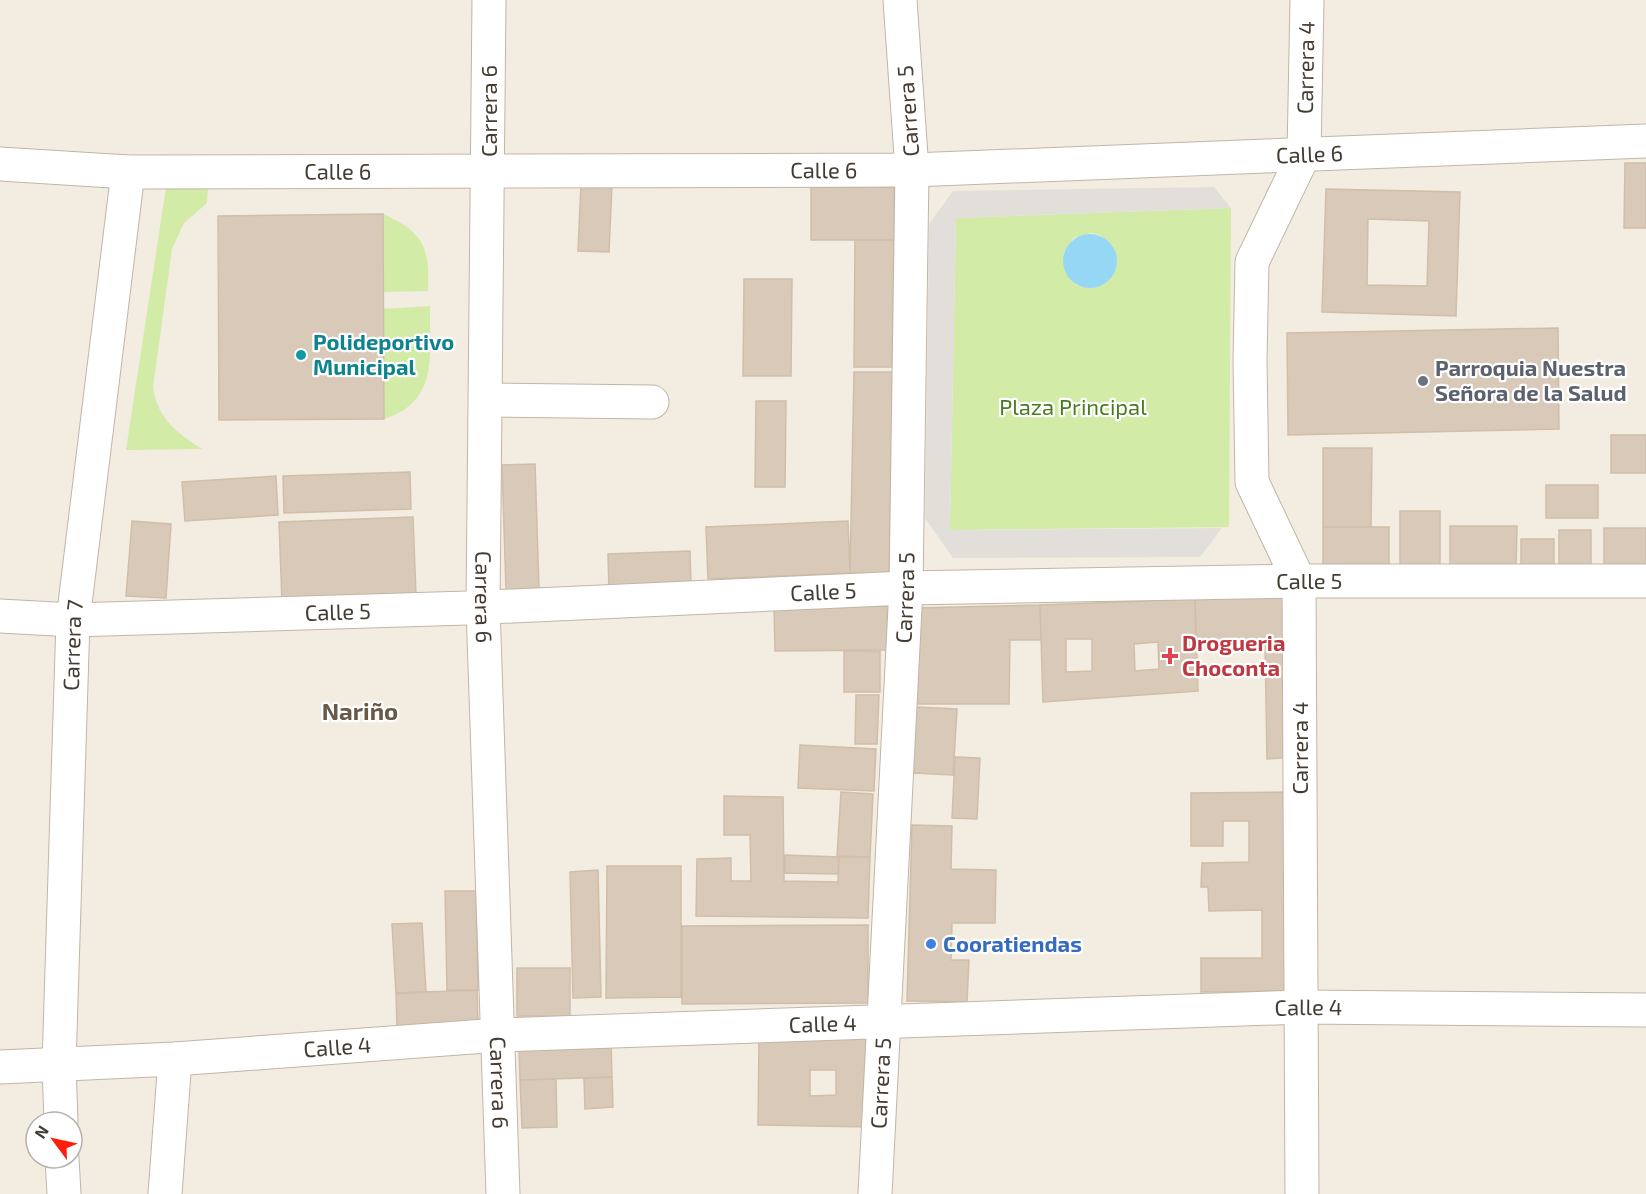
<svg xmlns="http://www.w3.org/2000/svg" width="1646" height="1194" viewBox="0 0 1646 1194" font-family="'Exo 2',sans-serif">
	<rect width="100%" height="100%" fill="#f3ece1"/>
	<!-- green -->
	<path fill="#d2eba6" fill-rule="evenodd" d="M 208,187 L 207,203 L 184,223 L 172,249 L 153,387 C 157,418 177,433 202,449 L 126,450 L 166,188 Z
		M 1231,208 L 1229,527 L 950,530 L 956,218 ZM 1091,233 L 1100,235 L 1113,246 L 1102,285 C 1071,294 1068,277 1064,252 L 1074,238 Z
		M 383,214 C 424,232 430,248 428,291 L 384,292 Z
		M 430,306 C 429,354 440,401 384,419 L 383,309 Z"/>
	<!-- parking -->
	<path fill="#e2dfdb" d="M 1214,187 L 1231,208 L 956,218 L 950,530 L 1222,528 L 1200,557 L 953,558 L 925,518 L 929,224 L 953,191 Z"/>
	<!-- water -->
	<path fill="#97d7f6" d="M1063 261a27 27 0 1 1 54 0a27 27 0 1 1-54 0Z"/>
	<!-- building -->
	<path fill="#d8c9b9" stroke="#d0bea9" stroke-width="1.5" fill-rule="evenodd" d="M 1625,163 L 1646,163 L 1646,228 L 1624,228 Z
		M 581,184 L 612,185 L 609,252 L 578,251 Z
		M 811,187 L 894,187 L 894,240 L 811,240 Z
		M 1326,189 L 1460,192 L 1456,316 L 1322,312 ZM 1368,219 L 1429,221 L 1427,286 L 1367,285 Z
		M 383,214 L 384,419 L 219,420 L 218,216 Z
		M 855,240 L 894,240 L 892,367 L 854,367 Z
		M 744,279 L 792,279 L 791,376 L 743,376 Z
		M 1558,328 L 1559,429 L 1288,435 L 1287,333 Z
		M 854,372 L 893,372 L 889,573 L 850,573 Z
		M 756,401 L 786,401 L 785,487 L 755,487 Z
		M 1611,435 L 1646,435 L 1646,473 L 1611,473 Z
		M 1323,448 L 1372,448 L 1371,527 L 1323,527 Z
		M 535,464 L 539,588 L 506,590 L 502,465 Z
		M 410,472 L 411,509 L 284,513 L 283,476 Z
		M 276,476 L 278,515 L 185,521 L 182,482 Z
		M 1546,485 L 1598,485 L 1598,518 L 1546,518 Z
		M 1400,511 L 1440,511 L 1440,567 L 1400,567 Z
		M 413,517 L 416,596 L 282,602 L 279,522 Z
		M 132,521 L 171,524 L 166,598 L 126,596 Z
		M 848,521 L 850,573 L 708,579 L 706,527 Z
		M 1450,526 L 1517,526 L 1516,568 L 1450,568 Z
		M 1323,527 L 1389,527 L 1389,569 L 1323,569 Z
		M 1604,528 L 1646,528 L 1646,569 L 1604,568 Z
		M 1559,530 L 1591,530 L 1591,566 L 1559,566 Z
		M 1521,539 L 1554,539 L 1554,566 L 1521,566 Z
		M 690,551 L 691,587 L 609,590 L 608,554 Z
		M 1292,597 L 1294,757 L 1267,759 L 1265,640 L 1196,642 L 1195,599 Z
		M 1195,599 L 1198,691 L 1043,702 L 1040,605 ZM 1066,639 L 1092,639 L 1092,671 L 1066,672 ZM 1158,642 L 1159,669 L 1135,671 L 1134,644 Z
		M 1040,605 L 1041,640 L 1010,640 L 1009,704 L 915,704 L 917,608 Z
		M 887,606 L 887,650 L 775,651 L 774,607 Z
		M 844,651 L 880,651 L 880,692 L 844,692 Z
		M 856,695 L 879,695 L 877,744 L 855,744 Z
		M 916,707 L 957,709 L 953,775 L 913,773 Z
		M 800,745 L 876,749 L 874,791 L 798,788 Z
		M 955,757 L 980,758 L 977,819 L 952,818 Z
		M 841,792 L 873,794 L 870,857 L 837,856 Z
		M 1295,792 L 1295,991 L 1201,992 L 1201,958 L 1262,958 L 1262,910 L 1209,911 L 1208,887 L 1201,887 L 1202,863 L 1249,862 L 1249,821 L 1223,821 L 1223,846 L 1191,846 L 1191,793 Z
		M 724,796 L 783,797 L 784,881 L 838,882 L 839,857 L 870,857 L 868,918 L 696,916 L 697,859 L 731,858 L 731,881 L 751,881 L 750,835 L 724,835 Z
		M 912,825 L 952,826 L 951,869 L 996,870 L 995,923 L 952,923 L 951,960 L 969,960 L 967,1002 L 907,1001 Z
		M 785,855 L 839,857 L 838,874 L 785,873 Z
		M 607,866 L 681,866 L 681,997 L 606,998 Z
		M 598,870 L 601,997 L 573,998 L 570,872 Z
		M 445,891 L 476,891 L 478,990 L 447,990 Z
		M 422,923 L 426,992 L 396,994 L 392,924 Z
		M 868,925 L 868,1003 L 682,1004 L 682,926 Z
		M 517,968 L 570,968 L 570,1016 L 517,1016 Z
		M 477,990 L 478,1024 L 397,1027 L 396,993 Z
		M 759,1038 L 868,1038 L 869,1127 L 758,1125 ZM 810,1070 L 836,1070 L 836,1095 L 810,1096 Z
		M 611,1043 L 612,1077 L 520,1080 L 519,1045 Z
		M 612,1077 L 613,1107 L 585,1109 L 584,1078 Z
		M 556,1079 L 557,1127 L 522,1128 L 520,1080 Z"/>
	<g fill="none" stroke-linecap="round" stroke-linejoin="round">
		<defs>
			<g id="minor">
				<path id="s1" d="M 489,0 L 483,607 L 503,1194"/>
				<path id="s2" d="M 0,164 L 128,172 L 912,170 L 1646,141"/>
				<path d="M 486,400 L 652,402"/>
				<path id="s3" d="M 0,616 L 73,620 L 468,608 L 906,588 L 1299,581 L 1646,581"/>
				<path id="s4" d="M 0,1067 L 175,1059 L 499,1035 L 1302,1007 L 1646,1010"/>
				<path id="s5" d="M 61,1122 L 59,1065 L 73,620 L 128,172"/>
				<path d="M 62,1158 L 64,1194"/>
				<path d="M 165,1194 L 175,1059"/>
				<path id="s6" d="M 875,1194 L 906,588 L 912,170 L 900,0"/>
				<path id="s7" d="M 1302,1194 L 1299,581 L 1252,482 L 1250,360 L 1252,262 L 1304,154 L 1307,0"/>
			</g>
		</defs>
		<!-- minor casing -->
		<use href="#minor" stroke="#c1b6a6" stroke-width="35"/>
		<!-- minor -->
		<use href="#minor" stroke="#fff" stroke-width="33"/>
	</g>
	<!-- markers -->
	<circle fill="#0f9aa8" stroke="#fff" stroke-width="2" cx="301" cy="355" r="6"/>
	<circle fill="#6b7280" stroke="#fff" stroke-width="2" cx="1423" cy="381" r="6"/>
	<path fill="#e0444e" stroke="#fff" stroke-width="2" d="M1167 647h6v6h6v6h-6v6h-6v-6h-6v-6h6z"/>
	<circle fill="#3f7fe0" stroke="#fff" stroke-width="2" cx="931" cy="944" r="6"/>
	<g text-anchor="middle" stroke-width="4.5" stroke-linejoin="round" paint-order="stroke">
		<!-- street labels -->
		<g font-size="22" fill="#443c32" stroke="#fff">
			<text dy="8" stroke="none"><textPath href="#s7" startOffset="1149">Carrera 4</textPath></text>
			<text transform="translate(489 111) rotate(-90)" y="8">Carrera 6</text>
			<text transform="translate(908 111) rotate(-94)" y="8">Carrera 5</text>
			<text dy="8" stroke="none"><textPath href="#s2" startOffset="1310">Calle 6</textPath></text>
			<text dy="8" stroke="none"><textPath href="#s2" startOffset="824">Calle 6</textPath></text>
			<text dy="8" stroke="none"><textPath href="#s2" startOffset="338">Calle 6</textPath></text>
			<text dy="8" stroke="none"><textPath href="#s3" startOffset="1310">Calle 5</textPath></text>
			<text dy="8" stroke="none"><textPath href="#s3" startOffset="824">Calle 5</textPath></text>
			<text dy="8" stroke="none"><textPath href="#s1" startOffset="597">Carrera 6</textPath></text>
			<text dy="8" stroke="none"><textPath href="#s6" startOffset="597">Carrera 5</textPath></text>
			<text dy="8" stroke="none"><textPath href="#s3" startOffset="338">Calle 5</textPath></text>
			<text dy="8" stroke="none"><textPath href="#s5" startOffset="477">Carrera 7</textPath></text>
			<text transform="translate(1300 748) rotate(-90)" y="8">Carrera 4</text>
			<text dy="8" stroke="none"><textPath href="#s4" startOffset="1310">Calle 4</textPath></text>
			<text dy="8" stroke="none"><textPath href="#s4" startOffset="824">Calle 4</textPath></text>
			<text dy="8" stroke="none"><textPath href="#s4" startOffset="338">Calle 4</textPath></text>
			<text dy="8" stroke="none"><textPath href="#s1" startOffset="1083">Carrera 6</textPath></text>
			<text dy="8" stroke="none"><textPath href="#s6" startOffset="111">Carrera 5</textPath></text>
		</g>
		<!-- culture labels -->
		<g font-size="22" font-weight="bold" fill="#0d838f" stroke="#fff" text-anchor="start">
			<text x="313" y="350">Polideportivo<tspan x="313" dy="25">Municipal</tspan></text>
		</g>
		<!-- worship labels -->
		<g font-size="22" font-weight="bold" fill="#5b616d" stroke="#fff" text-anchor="start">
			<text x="1435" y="376">Parroquia Nuestra<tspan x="1435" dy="25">Señora de la Salud</tspan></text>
		</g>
		<!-- park labels -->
		<g font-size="22" fill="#4a7a21" stroke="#fff">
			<text x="1073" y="415">Plaza Principal</text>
		</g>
		<!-- health labels -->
		<g font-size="22" font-weight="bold" fill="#be3a42" stroke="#fff" text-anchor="start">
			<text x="1182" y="651">Drogueria<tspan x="1182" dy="25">Choconta</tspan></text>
		</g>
		<!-- shop labels -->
		<g font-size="22" font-weight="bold" fill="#366cbe" stroke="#fff" text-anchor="start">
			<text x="943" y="952">Cooratiendas</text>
		</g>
		<!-- neighbourhood labels -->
		<g font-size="24" font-weight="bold" fill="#685948" stroke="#fff">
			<text x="360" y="720">Nariño</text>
		</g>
	</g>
	<!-- north arrow -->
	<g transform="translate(54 1140) rotate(303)"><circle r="28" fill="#ffffff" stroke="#b4b1ad" stroke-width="1.5"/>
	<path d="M0-4.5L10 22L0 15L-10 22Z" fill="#ff1d0c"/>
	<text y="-9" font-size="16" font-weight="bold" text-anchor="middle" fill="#443c32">N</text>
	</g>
</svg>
